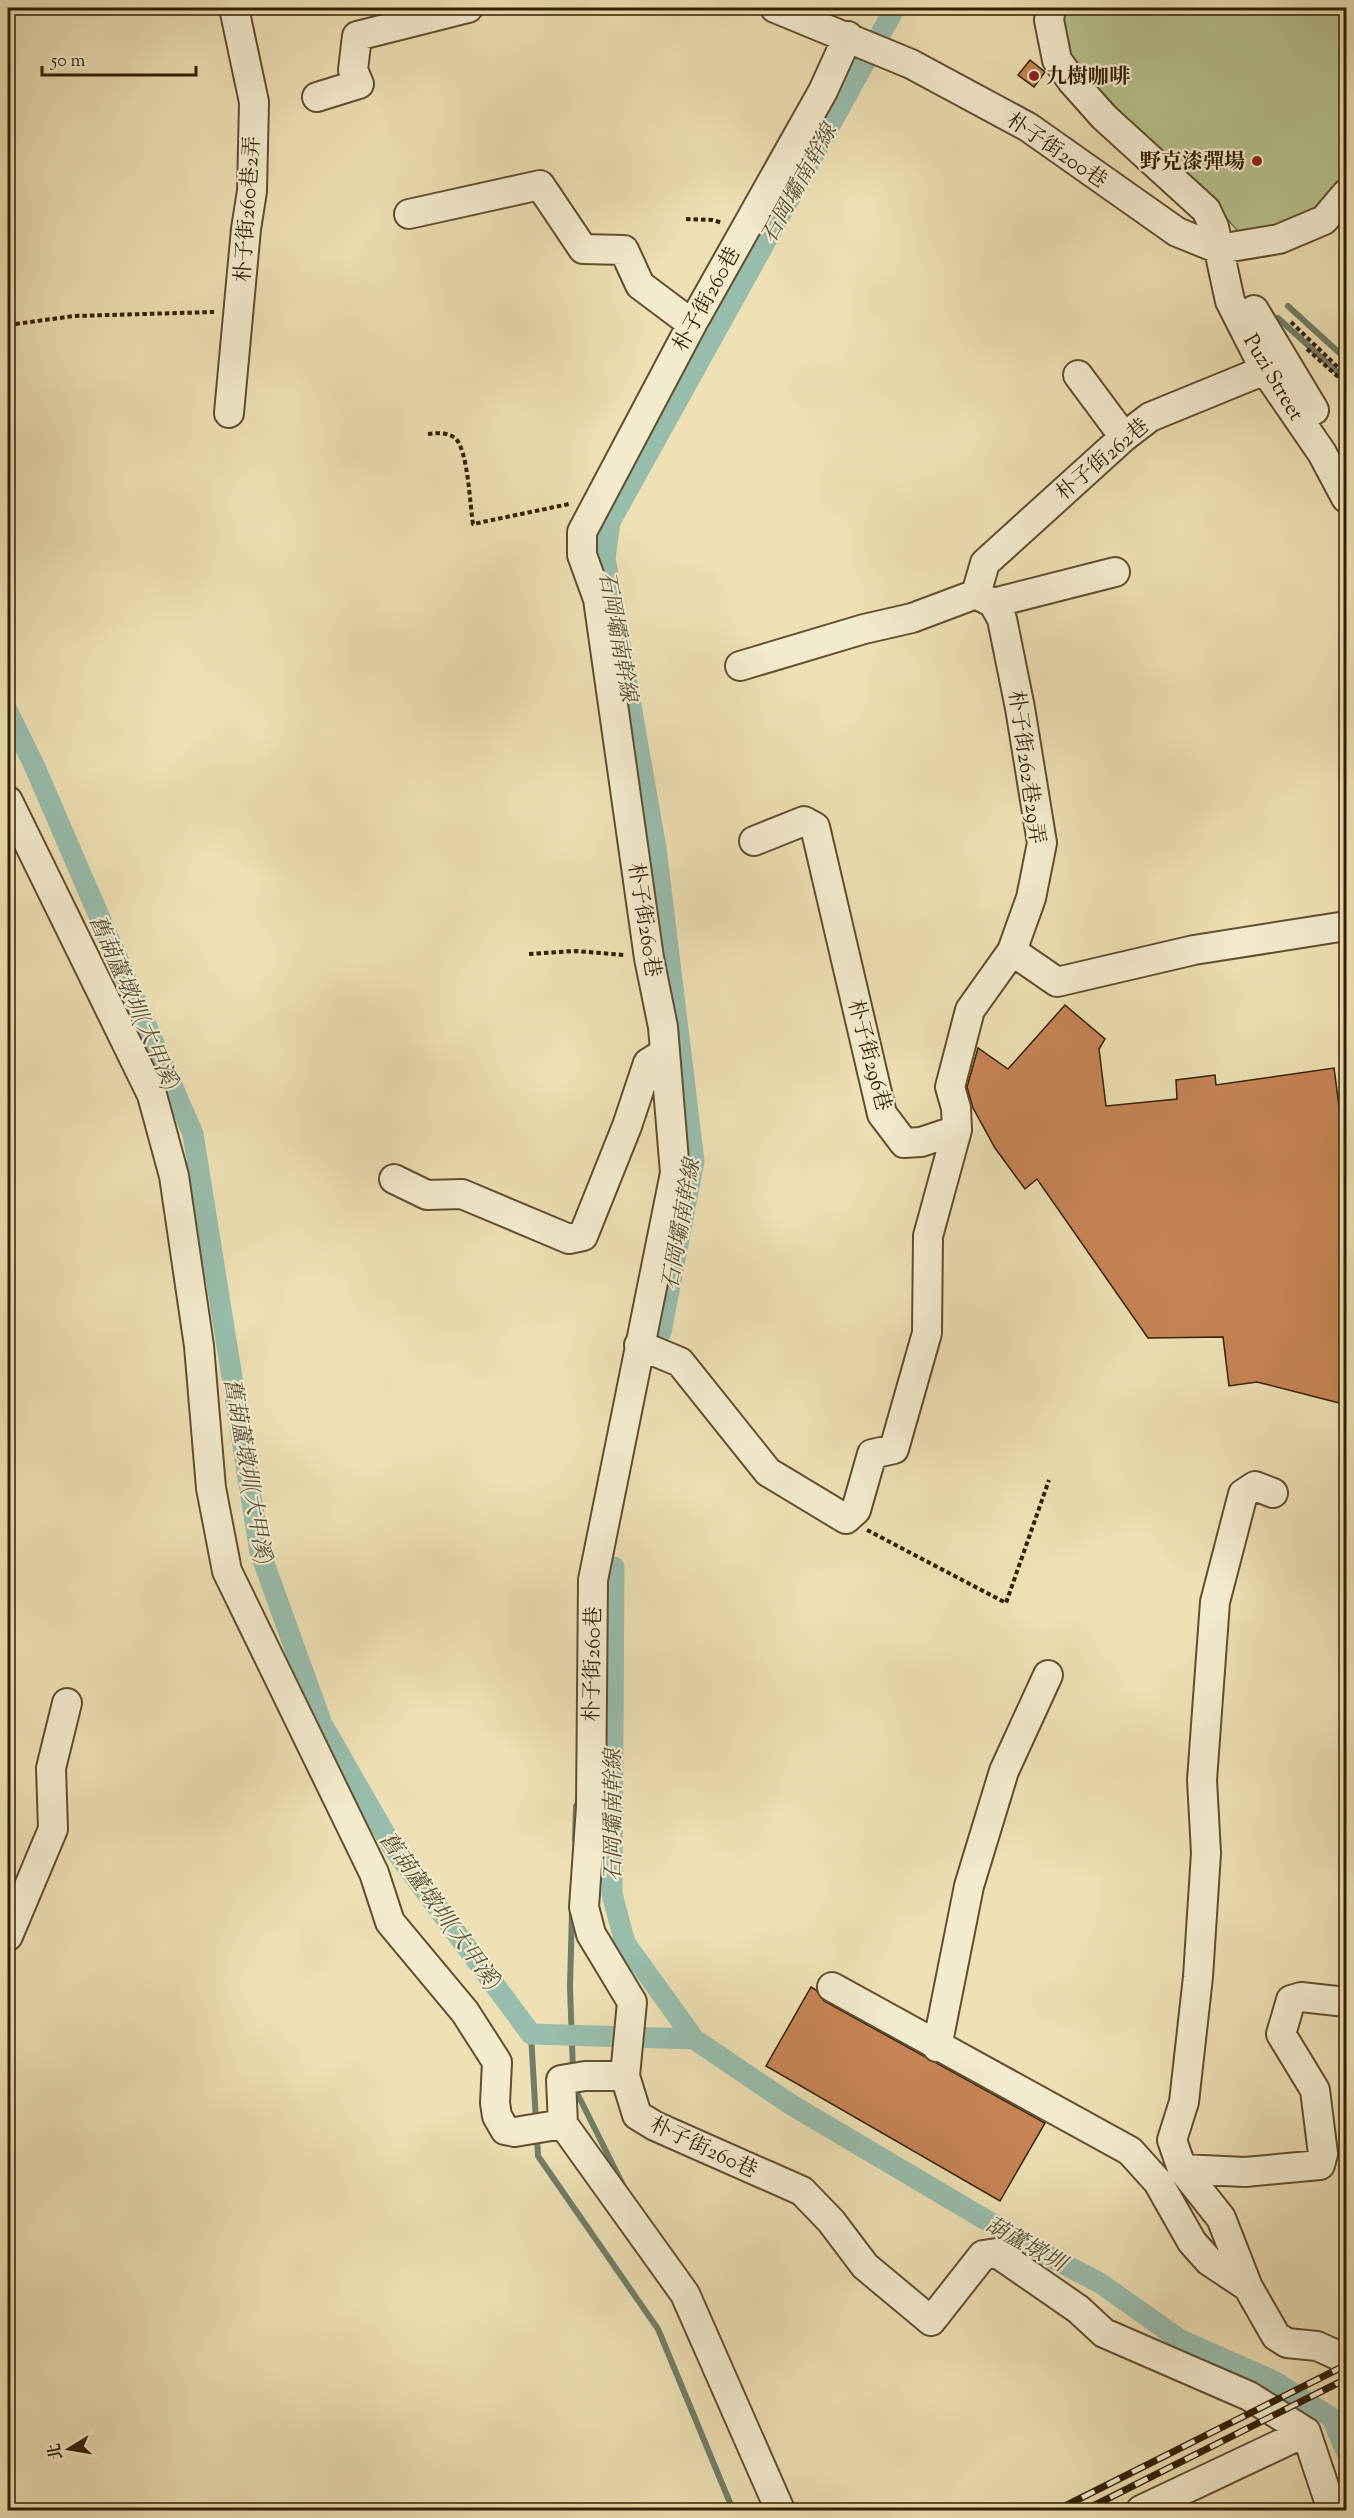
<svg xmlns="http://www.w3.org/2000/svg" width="1354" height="2518" viewBox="0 0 1354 2518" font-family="'Sorts Mill Goudy','Noto Serif TC',serif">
	<rect width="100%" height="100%" fill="#ede0b4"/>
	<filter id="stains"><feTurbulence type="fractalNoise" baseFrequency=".00333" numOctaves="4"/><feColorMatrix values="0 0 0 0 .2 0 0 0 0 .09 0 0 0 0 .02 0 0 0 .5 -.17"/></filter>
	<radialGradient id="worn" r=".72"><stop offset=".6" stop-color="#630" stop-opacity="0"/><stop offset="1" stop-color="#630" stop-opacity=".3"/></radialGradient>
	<!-- green -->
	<path fill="#b7c28e" stroke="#747048" stroke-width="1.5" d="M 1060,8 L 1346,8 L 1346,186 L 1319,217 L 1244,238 L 1213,203 L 1073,70 Z"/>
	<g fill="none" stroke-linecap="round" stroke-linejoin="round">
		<!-- stream -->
		<path stroke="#707e68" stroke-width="6" d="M 1288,306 L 1346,359
			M 1278,318 L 1346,380
			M 575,1840 L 576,1806 L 581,1798
			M 572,1910 L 570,1987 L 573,2071
			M 531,2034 L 536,2121
			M 574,2087 L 623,2185
			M 537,2137 L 538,2156 L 658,2329 L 733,2510"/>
		<!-- canal -->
		<path stroke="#99bdad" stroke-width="21" d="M 8,712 L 34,765 L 193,1134 L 260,1552 L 322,1724 L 392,1846 L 531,2034 L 694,2039
			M 661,1332 L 694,1161 L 656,848 L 605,558 L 610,522 L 895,8
			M 614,1567 L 612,1894 L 625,1943 L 694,2039 L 790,2104 L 1035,2249 L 1100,2283 L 1179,2339 L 1274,2381 L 1332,2418 L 1346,2451"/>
	</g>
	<!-- building -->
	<path fill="#c68456" stroke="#321f01" stroke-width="1.5" d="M 1030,60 L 1045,72 L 1034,87 L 1018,75 Z
		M 1065,1005 L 1105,1039 L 1099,1049 L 1106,1106 L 1177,1099 L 1176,1080 L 1215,1075 L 1216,1085 L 1334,1068 L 1347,1167 L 1347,1405 L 1257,1382 L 1229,1386 L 1223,1337 L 1148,1338 L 1037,1179 L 1025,1189 L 995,1148 L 973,1108 L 967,1087 L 978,1048 L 1008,1069 Z
		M 811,1987 L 816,1990 L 824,2001 L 1045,2123 L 1000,2201 L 766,2066 Z"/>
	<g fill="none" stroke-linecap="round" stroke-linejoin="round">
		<defs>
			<path id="minor" d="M 775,8 L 911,64 L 1028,127 L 1177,232 L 1219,249 L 1279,239 L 1324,220 L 1346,194
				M 1051,8 L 1049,20 L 1057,60 L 1072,81 L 1104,117 L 1206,210 L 1214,227 L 1230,301 L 1265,370 L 1322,453 L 1346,498
				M 848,36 L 823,91 L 692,324 L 582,532 L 582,555 L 598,599 L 649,958 L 663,1027 L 675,1173 L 593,1580 L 591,1807 L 584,1907 L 591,1934 L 632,2002 L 625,2076 L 637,2115 L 655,2126 L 802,2191 L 831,2221 L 865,2266 L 931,2321 L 983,2255 L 997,2253 L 1078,2309 L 1104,2333 L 1249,2396 L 1306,2432 L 1332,2510
				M 317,97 L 359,84 L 353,70 L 357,36 L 468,8
				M 409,214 L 540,185 L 583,249 L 624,250 L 640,285 L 692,324
				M 1254,310 L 1314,410
				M 1078,375 L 1124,437
				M 229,413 L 246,229 L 252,191 L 254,102 L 234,8
				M 976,594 L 993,603 L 1002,619 L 1020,708 L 1042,843 L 1031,898 L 1012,951
				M 976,594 L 985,563 L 1124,437 L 1150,417 L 1265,370
				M 993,603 L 1115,572
				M 740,666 L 864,629 L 912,618 L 976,594
				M 8,801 L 152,1095 L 174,1176 L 199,1346 L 211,1488 L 227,1571 L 374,1873 L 390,1922 L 465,2012 L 497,2062 L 495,2103 L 497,2116 L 505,2130 L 515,2132 L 563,2124
				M 754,841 L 804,821 L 815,827 L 882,1114 L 904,1143 L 921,1142 L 957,1130 L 956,1108 L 950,1087 L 970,1010 L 1012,951 L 1057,982 L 1194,950 L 1346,926
				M 394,1179 L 427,1195 L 462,1194 L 569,1239 L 583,1236 L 627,1126 L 648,1063 L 664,1053
				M 639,1345 L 680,1362 L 768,1472 L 846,1519 L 856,1510 L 872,1454 L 894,1449 L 927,1333 L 928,1236 L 957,1130
				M 1273,1493 L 1255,1486 L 1243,1494 L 1215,1602 L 1202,1780 L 1206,1853 L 1198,1977 L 1184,2102 L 1172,2140 L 1182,2169 L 1221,2218 L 1248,2287 L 1276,2336 L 1287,2343 L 1317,2346 L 1346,2359
				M 8,1936 L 53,1829 L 51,1768 L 67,1703
				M 832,1987 L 1130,2151 L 1158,2182 L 1192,2242 L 1209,2261 L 1248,2287
				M 937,2047 L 969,1886 L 1004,1771 L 1048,1675
				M 625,2076 L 585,2076 L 561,2080 L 563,2124 L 685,2294 L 780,2510
				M 1182,2169 L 1245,2172 L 1320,2165 L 1323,2154 L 1315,2090 L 1281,2034 L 1291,2000 L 1301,1997 L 1346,2002
				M 1141,2510 L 1306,2432"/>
		</defs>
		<!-- minor casing -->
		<use href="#minor" stroke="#614f2e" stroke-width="32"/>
		<!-- path -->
		<path stroke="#321f01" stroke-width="4" stroke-dasharray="4.5 3" stroke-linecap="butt" d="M 686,219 L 712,220 L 723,223
			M 1291,322 L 1346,375
			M 8,325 L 74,316 L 214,312
			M 1307,349 L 1346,384
			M 428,434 C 437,433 447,432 455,438 C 468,449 470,506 473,524 L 569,504
			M 529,954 L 576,951 L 624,955
			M 867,1530 L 1006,1603 L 1049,1480"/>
		<!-- minor -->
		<use href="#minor" stroke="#f3ebce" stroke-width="28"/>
		<defs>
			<path id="rail" d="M 1057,2510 L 1346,2365
				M 1085,2510 L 1346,2379"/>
		</defs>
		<!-- rail casing -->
		<use href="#rail" stroke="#321f01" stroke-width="7"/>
		<!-- rail -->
		<use href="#rail" stroke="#f3ebce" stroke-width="4.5" stroke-dasharray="14" stroke-linecap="butt"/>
	</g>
	<!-- markers -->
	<g fill="#8f2418" stroke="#f3ebce" stroke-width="2">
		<circle cx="1034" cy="76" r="6"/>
		<circle cx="1257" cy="161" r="6"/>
	</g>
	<g text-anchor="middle" stroke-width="4.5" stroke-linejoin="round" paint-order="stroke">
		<!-- poi labels -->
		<g font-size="21" font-weight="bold" fill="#321f01" stroke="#f3ebce" text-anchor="start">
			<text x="1046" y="83">九樹咖啡</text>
			<text x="1245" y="168" text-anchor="end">野克漆彈場</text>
		</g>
		<!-- street labels -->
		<g font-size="21" fill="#321f01" stroke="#f3ebce">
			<text transform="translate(1057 150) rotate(34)" y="7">朴子街200巷</text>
			<text transform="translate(247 209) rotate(-86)" y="7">朴子街260巷2弄</text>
			<text transform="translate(706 299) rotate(-61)" y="7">朴子街260巷</text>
			<text transform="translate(1274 377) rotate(59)" y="7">Puzi Street</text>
			<text transform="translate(1102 459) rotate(-40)" y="7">朴子街262巷</text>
			<text transform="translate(1027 767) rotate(82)" y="7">朴子街262巷29弄</text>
			<text transform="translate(645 920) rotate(81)" y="7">朴子街260巷</text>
			<text transform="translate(870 1055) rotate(75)" y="7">朴子街296巷</text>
			<text transform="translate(592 1664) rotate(-89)" y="7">朴子街260巷</text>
			<text transform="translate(704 2147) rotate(25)" y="7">朴子街260巷</text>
		</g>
		<!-- water labels -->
		<g font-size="22" font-style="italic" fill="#514e35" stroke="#f3ebce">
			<text transform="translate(798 183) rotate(-61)" y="8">石岡壩南幹線</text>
			<text transform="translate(619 636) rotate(80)" y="8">石岡壩南幹線</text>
			<text transform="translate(135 1002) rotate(66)" y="8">舊葫蘆墩圳(大甲溪)</text>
			<text transform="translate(680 1224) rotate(-80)" y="8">石岡壩南幹線</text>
			<text transform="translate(249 1471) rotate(80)" y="8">舊葫蘆墩圳(大甲溪)</text>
			<text transform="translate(612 1815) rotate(-90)" y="8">石岡壩南幹線</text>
			<text transform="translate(441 1910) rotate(54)" y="8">舊葫蘆墩圳(大甲溪)</text>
			<text transform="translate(1026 2243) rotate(29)" y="8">葫蘆墩圳</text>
		</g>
	</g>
	<!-- margin -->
	<rect width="1354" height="2518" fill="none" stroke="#ede0b4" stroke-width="30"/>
	<rect x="9" y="9" width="1336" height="2500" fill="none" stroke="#321f01" stroke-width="3"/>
	<rect x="15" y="15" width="1324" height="2488" fill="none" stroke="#321f01" stroke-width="1.5"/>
	<!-- north arrow -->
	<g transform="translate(69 2449) rotate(259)" stroke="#f3ebce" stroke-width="4.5" paint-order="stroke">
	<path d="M0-4.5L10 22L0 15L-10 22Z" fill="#321f01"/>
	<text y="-9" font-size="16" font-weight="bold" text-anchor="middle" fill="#321f01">北</text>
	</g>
	<!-- scale -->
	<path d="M42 66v9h154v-9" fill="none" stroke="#321f01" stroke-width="3"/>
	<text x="51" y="66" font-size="18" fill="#321f01" stroke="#f3ebce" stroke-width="4.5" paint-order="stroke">50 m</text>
	<rect width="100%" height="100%" filter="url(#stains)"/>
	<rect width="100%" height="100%" fill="url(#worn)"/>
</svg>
